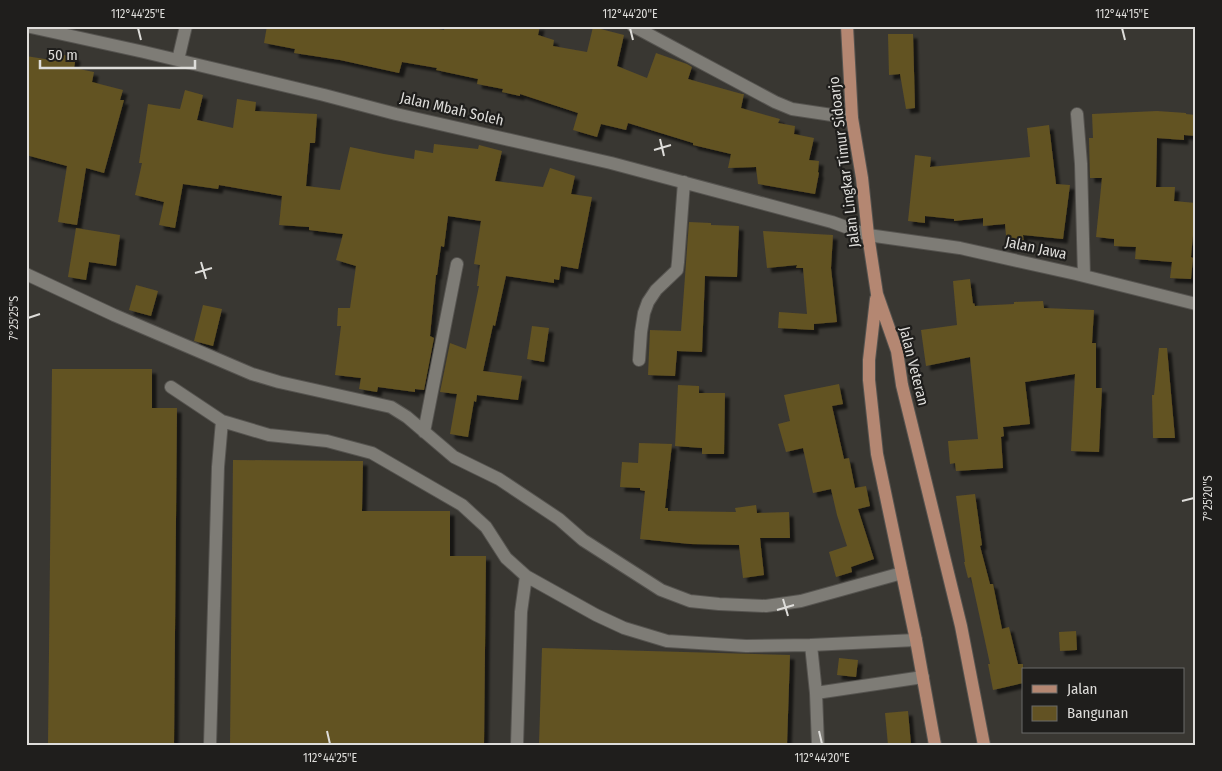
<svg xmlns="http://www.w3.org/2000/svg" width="1222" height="771" viewBox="0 0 1222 771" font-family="'Fira Sans Condensed',sans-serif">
	<defs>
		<filter id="shadow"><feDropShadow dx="4.5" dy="4.5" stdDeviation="1" flood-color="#0009"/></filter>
	</defs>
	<rect width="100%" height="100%" fill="#393732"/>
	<!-- building -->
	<path fill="#625223" filter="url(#shadow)" d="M 267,26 L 424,26 L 444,30 L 445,26 L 540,26 L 538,35 L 554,40 L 553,46 L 587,52 L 593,27 L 624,35 L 617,66 L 647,78 L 656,53 L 687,64 L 692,67 L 688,79 L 742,94 L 744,94 L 741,108 L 780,119 L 778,123 L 795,126 L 794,134 L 814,138 L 809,160 L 819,161 L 818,172 L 819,173 L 815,194 L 758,184 L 756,167 L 728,168 L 731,154 L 693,145 L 693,143 L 628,123 L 626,130 L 601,124 L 597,137 L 573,130 L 578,113 L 520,94 L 520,96 L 502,92 L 503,89 L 477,84 L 478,79 L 436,70 L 437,68 L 402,62 L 399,73 L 340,60 L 294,53 L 295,49 L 264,43 Z
		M 888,34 L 913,34 L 915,108 L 906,109 L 900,74 L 889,75 Z
		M 58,54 L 76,57 L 74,68 L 94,72 L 92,82 L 123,90 L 120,100 L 124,100 L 104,173 L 86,168 L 77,225 L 58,222 L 67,166 L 26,155 L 26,56 L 57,61 Z
		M 185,90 L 203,95 L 197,120 L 233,128 L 237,99 L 256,102 L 255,111 L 317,114 L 315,143 L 310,143 L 306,186 L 340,190 L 350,147 L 384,154 L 414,159 L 415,150 L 433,153 L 434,144 L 478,149 L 479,145 L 502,151 L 495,181 L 543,187 L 550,168 L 575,176 L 571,194 L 592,197 L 578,269 L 561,266 L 559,280 L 554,279 L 554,283 L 506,276 L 495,326 L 493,325 L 483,371 L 522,376 L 518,400 L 477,395 L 476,402 L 474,401 L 468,437 L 450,434 L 457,394 L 440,392 L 450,343 L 466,349 L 479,286 L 477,286 L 480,265 L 474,264 L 481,221 L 448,216 L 444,247 L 441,246 L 437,275 L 436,275 L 430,336 L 434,338 L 424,390 L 415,389 L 415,392 L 378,387 L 377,392 L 359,389 L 361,378 L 335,375 L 341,326 L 337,326 L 338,308 L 350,308 L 356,266 L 336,260 L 343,234 L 309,230 L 309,227 L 279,225 L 282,196 L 219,185 L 218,189 L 183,184 L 175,228 L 159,225 L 164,202 L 135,195 L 142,163 L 139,163 L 148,104 L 180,109 Z
		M 1157,111 L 1186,113 L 1186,114 L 1196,115 L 1196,136 L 1184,135 L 1184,140 L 1157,138 L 1156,187 L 1175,187 L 1174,201 L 1196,203 L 1191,257 L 1193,258 L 1191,279 L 1170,278 L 1172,262 L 1135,259 L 1136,247 L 1114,246 L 1114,239 L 1096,237 L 1102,178 L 1090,178 L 1089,138 L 1093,138 L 1092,114 Z
		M 1049,125 L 1056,184 L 1070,185 L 1063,239 L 1023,235 L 1024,245 L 1007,247 L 1005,224 L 983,226 L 983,218 L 954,221 L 954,219 L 925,216 L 925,223 L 908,221 L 915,155 L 931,157 L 930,167 L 1030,157 L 1027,128 Z
		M 689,222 L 711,223 L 711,225 L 739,226 L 737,277 L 705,276 L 702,352 L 677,351 L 675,376 L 648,375 L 650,330 L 681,331 Z
		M 76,228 L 120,235 L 116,266 L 89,262 L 86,280 L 68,277 Z
		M 763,231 L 833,235 L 831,268 L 837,322 L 814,324 L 814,330 L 778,328 L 779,312 L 807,314 L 803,268 L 796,268 L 797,265 L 767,268 Z
		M 970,279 L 973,304 L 974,303 L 975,306 L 1014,304 L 1014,302 L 1043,301 L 1044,308 L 1094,310 L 1092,343 L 1096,343 L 1096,388 L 1102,388 L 1099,452 L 1071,451 L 1075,374 L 1025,382 L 1030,424 L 1003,427 L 1004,436 L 1001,437 L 1003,468 L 956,471 L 955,463 L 950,464 L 948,441 L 978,439 L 970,357 L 926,366 L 921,330 L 957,325 L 953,281 Z
		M 136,285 L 158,291 L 151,316 L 129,310 Z
		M 203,305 L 222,309 L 213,346 L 194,341 Z
		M 532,326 L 549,328 L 544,362 L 527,359 Z
		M 1159,348 L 1167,348 L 1175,438 L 1153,438 L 1152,395 L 1154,395 Z
		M 52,369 L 152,369 L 152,408 L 177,408 L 174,745 L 48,745 Z
		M 839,384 L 843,404 L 832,406 L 844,459 L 849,458 L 855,488 L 866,486 L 870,506 L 858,509 L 874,559 L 851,567 L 852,572 L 836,577 L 829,552 L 847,546 L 837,515 L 831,489 L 813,493 L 803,448 L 786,452 L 778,424 L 790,421 L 784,395 Z
		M 678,385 L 699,386 L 699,393 L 725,393 L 724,454 L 702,454 L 702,448 L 675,446 Z
		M 639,443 L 672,444 L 665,508 L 668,508 L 668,511 L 736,512 L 735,508 L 756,505 L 757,513 L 789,512 L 790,538 L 760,538 L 764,575 L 743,578 L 739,545 L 690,544 L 640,539 L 645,491 L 640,490 L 640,488 L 620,487 L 622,462 L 638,463 Z
		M 233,460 L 363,461 L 362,511 L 450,511 L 450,556 L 486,556 L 484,745 L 230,745 Z
		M 975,494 L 982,545 L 980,546 L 990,584 L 993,584 L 1002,629 L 1009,627 L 1018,664 L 1023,664 L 1023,683 L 993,690 L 988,664 L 990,664 L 971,577 L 968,578 L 964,562 L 965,562 L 956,496 Z
		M 1076,631 L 1077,650 L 1060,651 L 1059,632 Z
		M 542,648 L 790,655 L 787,745 L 539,745 Z
		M 839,658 L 858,660 L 856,677 L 837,675 Z
		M 908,711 L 911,745 L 888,745 L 885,713 Z"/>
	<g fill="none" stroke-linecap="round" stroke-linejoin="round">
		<defs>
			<path id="minor" d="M 26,26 L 144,52 L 324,95 L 396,114 L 611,163 L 832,222 L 868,235 L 960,248 L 1076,274 L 1196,304
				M 633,26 L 775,102 L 792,109 L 852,118
				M 178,60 L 186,26
				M 1077,114 L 1081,164 L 1084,276
				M 26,274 L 114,315 L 252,374 L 279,382 L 391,407 L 407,417 L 454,457 L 499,479 L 559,519 L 583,540 L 661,590 L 690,601 L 719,604 L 766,606 L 801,601 L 902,573
				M 639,360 L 641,332 L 644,313 L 648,302 L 656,290 L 677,270 L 678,262 L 684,182
				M 171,387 L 222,421 L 269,435 L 327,441 L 372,453 L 462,505 L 486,527 L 506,558 L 526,576 L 596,615 L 624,628 L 667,641 L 746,646 L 811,645 L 916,640
				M 424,432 L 457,264
				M 811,645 L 816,693 L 818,745
				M 816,693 L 923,677
				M 210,745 L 218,467 L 222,421
				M 517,745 L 521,612 L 526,576"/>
			<path id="major" d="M 847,26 L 852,118 L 862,178 L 868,235 L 877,294 L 897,351 L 902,385 L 915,438 L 961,626 L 984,745
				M 876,299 L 869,360 L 869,380 L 877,454 L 916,640 L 935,745"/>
		</defs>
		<!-- minor casing -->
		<use href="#minor" stroke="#55534f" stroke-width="14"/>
		<!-- major casing -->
		<use href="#major" stroke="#55534f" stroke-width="14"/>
		<!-- minor -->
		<use href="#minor" stroke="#7e7c76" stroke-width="12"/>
		<!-- major -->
		<use href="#major" stroke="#b48772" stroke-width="12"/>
	</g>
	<!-- ticks -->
	<path fill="none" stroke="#deddda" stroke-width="2" d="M 138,28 L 141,40M 630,28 L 633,40M 1122,28 L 1125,40M 660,139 L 664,156M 654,150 L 671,145M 201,262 L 206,279M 195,273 L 212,268M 28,318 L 40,314M 1182,501 L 1194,498M 783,599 L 788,616M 777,610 L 794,605M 327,731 L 330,744M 819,731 L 822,744"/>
	<g text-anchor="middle" stroke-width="4.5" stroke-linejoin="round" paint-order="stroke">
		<!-- street labels -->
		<g font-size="15" fill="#deddda" stroke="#1f1e1c">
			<text transform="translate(452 109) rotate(13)" y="5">Jalan Mbah Soleh</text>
			<text transform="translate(844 162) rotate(-97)" y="5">Jalan Lingkar Timur Sidoarjo</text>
			<text transform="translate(1036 248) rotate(12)" y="5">Jalan Jawa</text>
			<text transform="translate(914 366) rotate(76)" y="5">Jalan Veteran</text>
		</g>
	</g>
	<!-- border -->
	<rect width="1222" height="771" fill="none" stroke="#1f1e1c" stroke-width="55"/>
	<!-- legend -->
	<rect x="1022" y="668" width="162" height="65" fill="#1f1e1c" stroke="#6b6a68"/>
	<rect x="1032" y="685" width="25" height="8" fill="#b48772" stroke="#6b6a68"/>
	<text x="1067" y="694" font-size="15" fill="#deddda">Jalan</text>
	<rect x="1032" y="706" width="25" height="15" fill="#625223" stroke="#6b6a68"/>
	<text x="1067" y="718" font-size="15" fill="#deddda">Bangunan</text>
	<!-- scale -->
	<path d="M40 60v8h155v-8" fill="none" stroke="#deddda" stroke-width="2.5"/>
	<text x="48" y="60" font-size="15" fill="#deddda" stroke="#1f1e1c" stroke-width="4" paint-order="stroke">50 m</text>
	<rect x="28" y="28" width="1166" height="716" fill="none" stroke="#deddda" stroke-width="2"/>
	<g font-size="12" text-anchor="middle" fill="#deddda">
		<text x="138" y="18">112°44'25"E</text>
		<text x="630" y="18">112°44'20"E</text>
		<text x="1122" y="18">112°44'15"E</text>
		<text transform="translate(14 318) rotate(-90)" y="4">7°25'25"S</text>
		<text transform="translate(1208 498) rotate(-90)" y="4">7°25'20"S</text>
		<text x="330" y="762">112°44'25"E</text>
		<text x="822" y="762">112°44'20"E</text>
	</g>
</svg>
